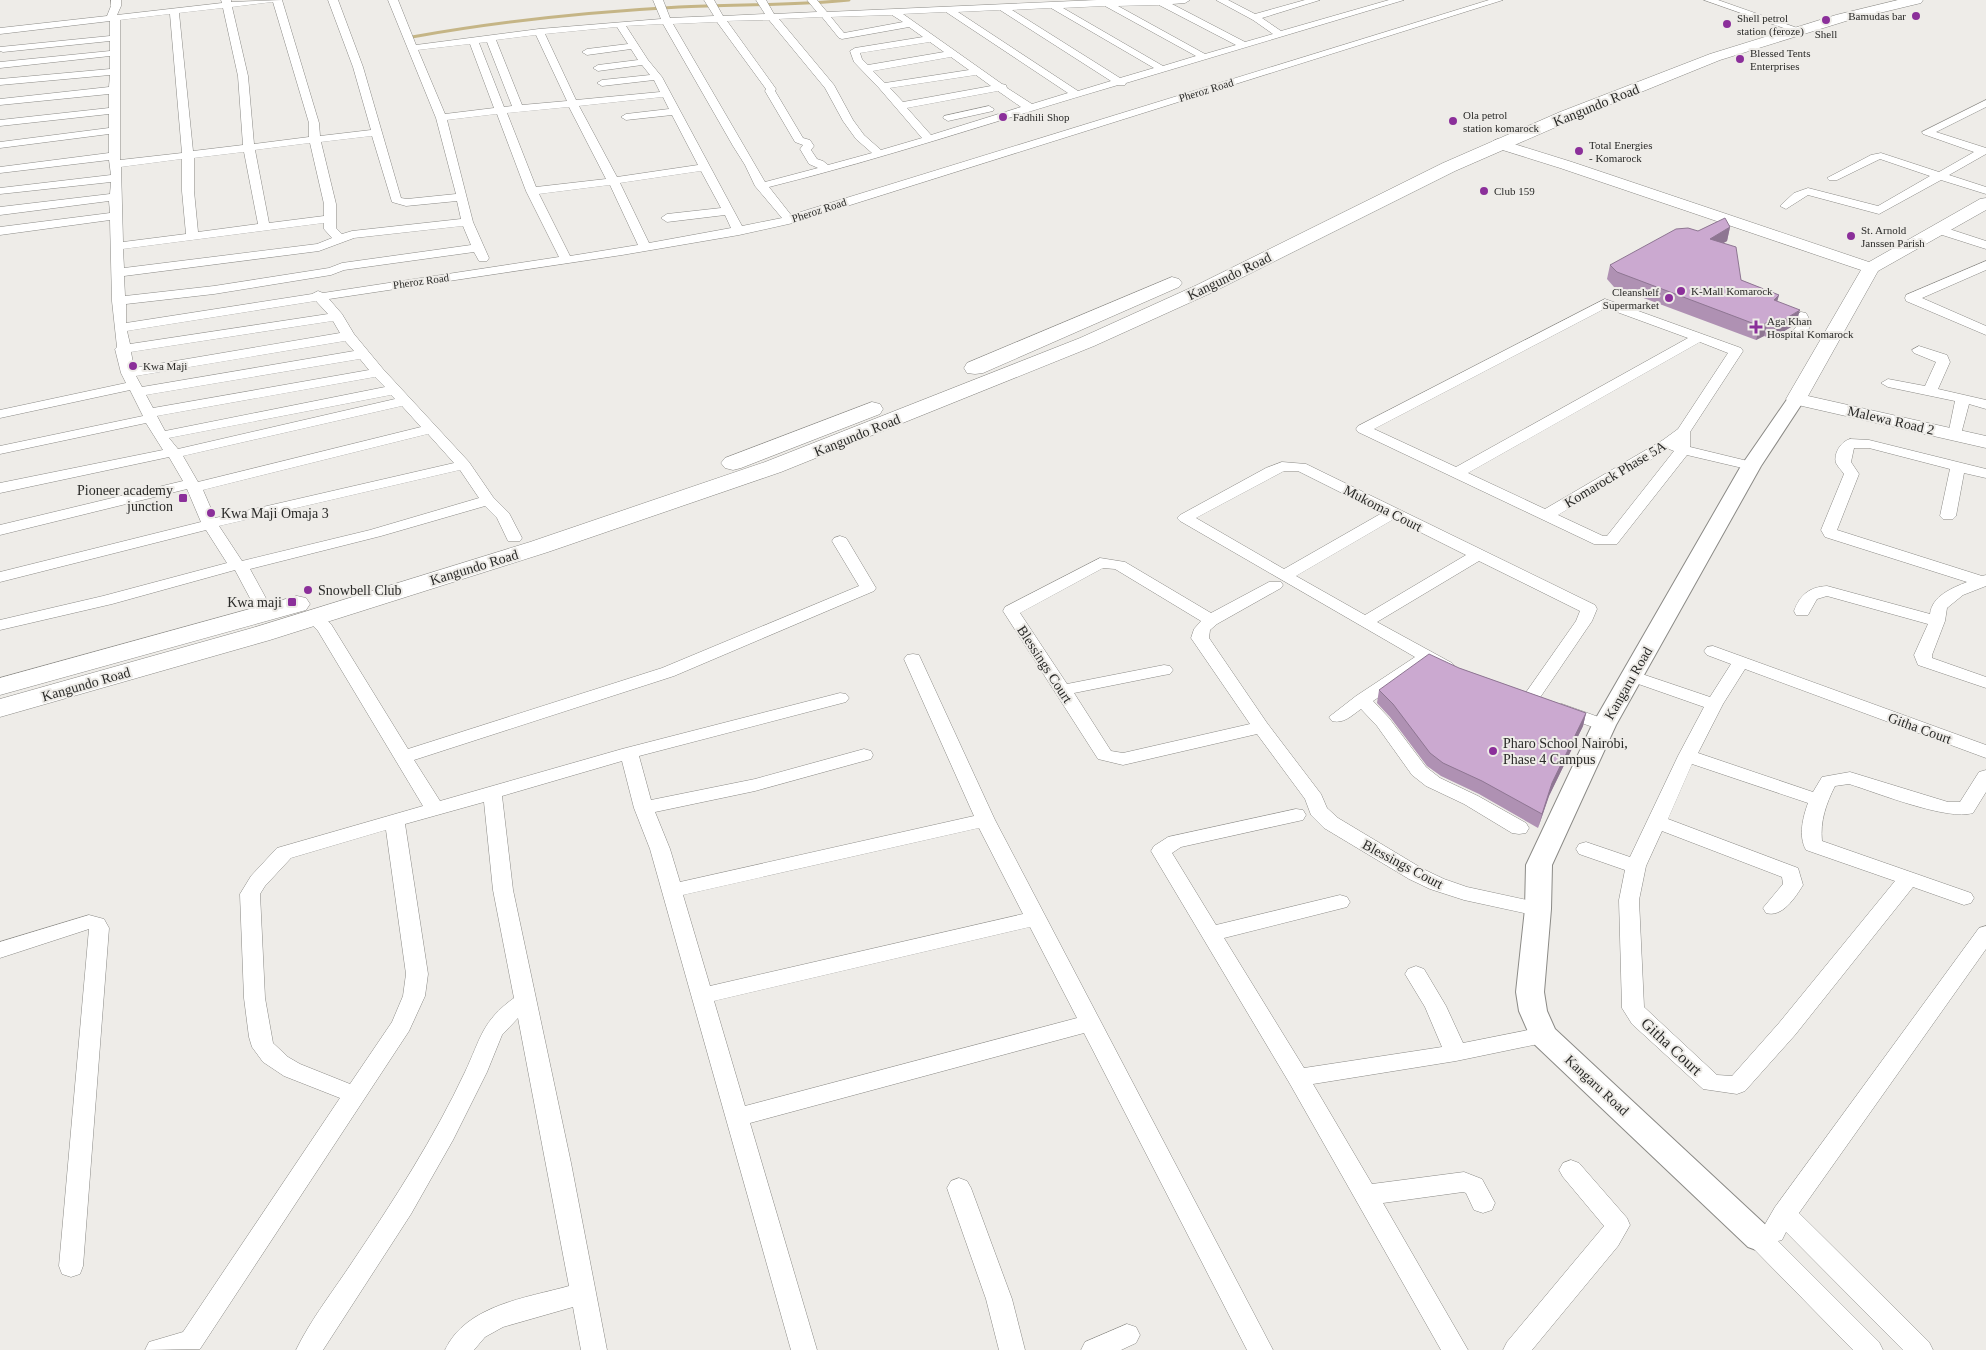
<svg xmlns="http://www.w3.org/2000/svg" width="1986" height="1350" viewBox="0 0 1986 1350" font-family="'Times New Roman',serif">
	<rect width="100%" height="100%" fill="#eeece8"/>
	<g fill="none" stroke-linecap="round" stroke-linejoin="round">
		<!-- stream -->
		<path stroke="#c5b586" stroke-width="3" d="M 412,37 C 500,21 589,12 679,7 C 736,4 792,6 849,0"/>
		<defs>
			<path id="minor" d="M 111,0 L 121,0 L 121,6 L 117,15 L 222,3 L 221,0 L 231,0 L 231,2 L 282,0 L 319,123 L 320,136 L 371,130 L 353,67 L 328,0 L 338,0 L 363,67 L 401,198 L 407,199 L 456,194 L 436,118 L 388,0 L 398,0 L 416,45 L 539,29 L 661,19 L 653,0 L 663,0 L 670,18 L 714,16 L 704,0 L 714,0 L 723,16 L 765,14 L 756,0 L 766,0 L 774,14 L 817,12 L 807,0 L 817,0 L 827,12 L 1097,0 L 1190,0 L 1185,3 L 1172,4 L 1245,42 L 1273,34 L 1253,20 L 1216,0 L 1228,0 L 1255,14 L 1305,0 L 1320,0 L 1262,18 L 1281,31 L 1389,0 L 1404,0 L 1126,83 L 1125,85 L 1118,85 C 1001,119 886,158 769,187 L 791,215 L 1489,0 L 1503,0 L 793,223 L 739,235 L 622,255 L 329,299 L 342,314 L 354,334 L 383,369 L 469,462 L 493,497 L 509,513 L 522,538 L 520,541 L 508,541 L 497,518 L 485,506 L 381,536 L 250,569 L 274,613 L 272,617 L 260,617 L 235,570 L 112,604 L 0,630 L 0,620 L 103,596 L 227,563 L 206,530 L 0,582 L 0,572 L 201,522 L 187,489 L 0,535 L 0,525 L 183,481 L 169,457 L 0,493 L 0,483 L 163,450 L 146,423 L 0,454 L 0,446 L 143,416 L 130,390 L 0,418 L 0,410 L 126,383 L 121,373 L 115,349 L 117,347 L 112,301 L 110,220 L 0,235 L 0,227 L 110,213 L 109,201 L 0,215 L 0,207 L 110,194 L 111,182 L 0,194 L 0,188 L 111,175 L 109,160 L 0,173 L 0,167 L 109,153 L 109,134 L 0,148 L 0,142 L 109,128 L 109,114 L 0,126 L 0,120 L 109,108 L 109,94 L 0,105 L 0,99 L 109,87 L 110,75 L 0,85 L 0,79 L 110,69 L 110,56 L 0,68 L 0,62 L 110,51 L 110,41 L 3,52 L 0,51 L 0,47 L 110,36 L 110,21 L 0,34 L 0,28 L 107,16 L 111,6 ZM 273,2 L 309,123 L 309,137 L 254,144 L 248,76 L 232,7 ZM 1159,5 L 1236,45 L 1205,54 L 1118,6 ZM 1105,6 L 1196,56 L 1163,66 L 1063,8 ZM 223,8 L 238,76 L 243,145 L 193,151 L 179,13 ZM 1051,8 L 1154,68 L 1120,78 L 1012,10 ZM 1000,10 L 1111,81 L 1078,91 L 958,12 ZM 946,12 L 1068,93 L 1032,104 L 1007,88 L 1006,85 L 1002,84 L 903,14 ZM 170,14 L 182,153 L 120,160 L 120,20 ZM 892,15 L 903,22 L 844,33 L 831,17 ZM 822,17 L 839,38 L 842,39 L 909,27 L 923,37 L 855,48 L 850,51 L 854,62 L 879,88 L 922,138 L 881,150 L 864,135 L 853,120 L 834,85 L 779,19 ZM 769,20 L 825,88 L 843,121 L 856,139 L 872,153 L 828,165 L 823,161 L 817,159 L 811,150 L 814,146 L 810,140 L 803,138 L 775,91 L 776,89 L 727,21 ZM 717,22 L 766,89 L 765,91 L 795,142 L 803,145 L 800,149 L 809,164 L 818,168 L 765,182 L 673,24 ZM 663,24 L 733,146 L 745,165 L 755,186 L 782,218 L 742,226 L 662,77 L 648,60 L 626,26 ZM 617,27 L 628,44 L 587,49 L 582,52 L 587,55 L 631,49 L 638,60 L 598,65 L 593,68 L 598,71 L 642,65 L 650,75 L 602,80 L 597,83 L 602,86 L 654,80 L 660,92 L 576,100 L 545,34 ZM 536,35 L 567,101 L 522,105 L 496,40 ZM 487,42 L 512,106 L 504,107 L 479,43 ZM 930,42 L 944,52 L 868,65 L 862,59 L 860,53 ZM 470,44 L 494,108 L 445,114 L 418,50 ZM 951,57 L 969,70 L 885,83 L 873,71 ZM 976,75 L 991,86 L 903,102 L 890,88 ZM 998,91 L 1021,107 L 931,135 L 907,108 ZM 663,97 L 669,109 L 626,114 L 621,117 L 626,120 L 672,115 L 698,165 L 617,177 L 579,106 ZM 569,107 L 606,179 L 536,187 L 507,113 ZM 497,114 L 526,191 L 559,257 L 323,293 L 318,291 L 312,294 L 126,323 L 126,304 L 214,294 L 331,275 L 344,270 L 474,252 L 479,261 L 487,261 L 489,258 L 473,222 L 447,120 ZM 372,136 L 392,202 L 406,206 L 457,201 L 461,219 L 352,231 L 342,234 L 336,228 L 336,204 L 321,142 ZM 310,143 L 324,204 L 324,216 L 269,223 L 255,150 ZM 244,152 L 258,224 L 198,232 L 194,191 L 194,158 ZM 182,159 L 182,191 L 186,234 L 123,242 L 121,167 ZM 701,171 L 721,208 L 667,214 L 661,218 L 667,222 L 725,215 L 731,228 L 649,243 L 620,183 ZM 610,185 L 638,245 L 570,256 L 539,194 ZM 324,223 L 324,229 L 332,238 L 317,244 L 124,268 L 123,249 ZM 463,226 L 471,245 L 342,263 L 329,268 L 214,286 L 125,296 L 124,276 L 319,251 L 354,238 ZM 316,301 L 328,314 L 130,344 L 127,331 ZM 333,321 L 340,333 L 134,368 L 131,352 ZM 345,341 L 354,351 L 142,387 L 136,376 ZM 360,359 L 369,370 L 153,408 L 146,395 ZM 375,377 L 385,387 L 165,431 L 157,416 ZM 391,395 L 395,399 L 178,449 L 169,438 ZM 402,406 L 421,427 L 198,482 L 183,456 ZM 428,434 L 454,463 L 215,518 L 203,490 ZM 460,470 L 479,498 L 370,530 L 242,561 L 219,526 Z
				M 1704,0 L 1718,0 L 1806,31 L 1804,33 L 1798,33 Z
				M 1986,100 L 1986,107 L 1936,132 L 1986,148 L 1986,154 L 1949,175 L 1986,187 L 1986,194 L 1941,180 L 1879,214 L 1808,195 L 1786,209 L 1780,206 L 1794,193 L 1808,188 L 1878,206 L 1930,176 L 1880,159 L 1837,180 L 1829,180 L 1827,178 L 1871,155 L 1881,153 L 1939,172 L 1974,152 L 1923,134 L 1922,132 Z
				M 989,106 L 994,109 L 993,111 L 948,121 L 943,118 L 944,116 Z
				M 1940,226 L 1986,241 L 1986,249 L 1936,233 L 1934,230 Z
				M 1986,261 L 1986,270 L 1922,298 L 1986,326 L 1986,335 L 1906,301 L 1905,298 L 1906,295 Z
				M 1605,299 L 1741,348 L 1743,351 L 1690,432 L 1690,447 L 1756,463 L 1758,466 L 1756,469 L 1751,470 L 1687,455 L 1617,544 L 1594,544 L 1358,432 L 1356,429 L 1358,426 ZM 1606,308 L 1688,338 L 1456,467 L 1374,429 ZM 1700,342 L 1728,353 L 1678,429 L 1663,440 L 1545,509 L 1468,473 ZM 1669,449 L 1674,451 L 1607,536 L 1603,536 L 1558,515 Z
				M 1801,312 L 1806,313 L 1812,324 L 1805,334 L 1800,335 L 1793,331 L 1798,324 L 1794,316 Z
				M 1919,346 L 1947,355 L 1950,362 L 1938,389 L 1986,400 L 1986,409 L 1969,404 L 1960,438 L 1950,438 L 1948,435 L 1955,401 L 1888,387 L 1881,383 L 1888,379 L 1925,386 L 1936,362 L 1914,353 L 1912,350 Z
				M 1850,439 L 1869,440 L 1986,469 L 1986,478 L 1964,473 L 1956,516 L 1953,519 L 1943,519 L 1940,516 L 1950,469 L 1869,448 L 1854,448 L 1851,462 L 1859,474 L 1837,530 L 1982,576 L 1986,575 L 1986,586 L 1963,595 L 1947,608 L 1945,621 L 1932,655 L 1932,658 L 1986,677 L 1986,688 L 1918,665 L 1914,655 L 1928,624 L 1827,596 L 1817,599 L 1808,615 L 1796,615 L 1794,611 C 1800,595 1809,587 1827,586 L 1930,614 C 1932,596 1952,588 1967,582 L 1825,537 L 1821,530 L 1844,474 C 1842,471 1838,467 1836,463 C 1833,454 1841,441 1850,439 Z
				M 1282,462 L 1306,464 L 1595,605 L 1597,609 L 1592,621 L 1537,702 L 1531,703 L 1525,702 L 1522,698 L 1576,621 L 1580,611 L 1479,561 L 1377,622 L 1452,663 L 1455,667 L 1452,671 L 1446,672 L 1440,671 L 1428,664 L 1373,701 L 1389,718 L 1426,767 L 1440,778 L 1478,796 L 1526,823 L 1529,828 L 1526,833 L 1519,834 L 1512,833 L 1464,804 L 1426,786 L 1412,775 L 1377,726 L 1361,709 C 1351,716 1344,724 1332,721 L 1329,717 L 1356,696 L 1415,657 L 1180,521 L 1177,518 L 1180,515 L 1266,468 ZM 1284,471 L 1298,471 L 1382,513 L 1284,569 L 1196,518 ZM 1394,519 L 1466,555 L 1365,615 L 1296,576 Z
				M 840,536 L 846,538 L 848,541 L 876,588 L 874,591 L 674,676 L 414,760 L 440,801 L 622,749 L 840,693 L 846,694 L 849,698 L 846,702 L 639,756 L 651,800 L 755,779 L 864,749 L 871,751 L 873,755 L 871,759 L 755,791 L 655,812 L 670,849 L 680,882 L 974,816 L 904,659 L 907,655 L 913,654 L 919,655 L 995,820 L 1273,1350 L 1247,1350 L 1084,1033 L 750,1123 L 817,1350 L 791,1350 L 650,849 L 634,808 L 622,761 L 502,796 L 513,890 L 571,1163 L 607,1350 L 581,1350 L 573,1307 L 503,1327 L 485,1337 L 474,1350 L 445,1350 C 466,1305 526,1298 569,1286 L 518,1018 L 502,1035 L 487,1072 L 453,1140 L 411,1214 L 323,1350 L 296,1350 C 311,1319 334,1290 353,1261 C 394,1200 434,1138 465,1072 C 481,1038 482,1021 514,998 L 493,890 L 484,802 L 405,824 L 428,974 L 425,996 L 409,1031 L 200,1349 L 145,1350 L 149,1342 L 183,1332 L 340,1098 L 284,1076 L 263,1062 L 252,1047 L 249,1037 L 244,998 L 240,894 L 251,876 L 277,848 L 423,806 L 318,631 L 306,618 L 308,614 L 320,614 L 331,624 L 408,749 L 662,668 L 859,586 L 832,541 L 834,538 ZM 979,828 L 1023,914 L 710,986 L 683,895 ZM 386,830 L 406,974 L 403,996 L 392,1022 L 350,1084 L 300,1064 L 288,1057 L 273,1043 L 265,998 L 260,894 L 265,886 L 291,858 ZM 1030,927 L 1077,1018 L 745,1106 L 714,1001 Z
				M 1100,558 L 1125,562 L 1211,613 L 1269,582 L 1281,582 L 1283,585 L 1281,588 L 1217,624 L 1210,630 L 1209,638 L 1267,723 L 1321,794 L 1327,808 L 1338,818 L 1423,869 L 1444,879 L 1467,887 L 1545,904 L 1548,909 L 1545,914 L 1538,916 L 1464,900 L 1430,889 L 1409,879 L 1324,828 L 1311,815 L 1305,799 L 1257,734 L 1123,765 L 1098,759 L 1003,611 L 1005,607 ZM 1103,568 L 1115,569 L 1201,621 L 1194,629 L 1191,638 L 1250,724 L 1123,753 L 1111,751 L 1074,693 L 1164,675 L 1170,674 L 1173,670 L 1170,666 L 1164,665 L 1067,684 L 1020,613 Z
				M 1713,646 L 1986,745 L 1986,758 L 1745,669 L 1723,704 L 1698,753 L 1813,792 L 1822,777 L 1850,772 L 1948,802 L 1960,802 L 1979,772 L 1986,770 L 1986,792 L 1973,813 C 1947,821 1878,793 1849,784 L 1835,786 C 1826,804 1820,821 1822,841 L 1971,893 L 1974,898 L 1971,903 L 1964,905 L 1913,887 L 1795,1035 L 1745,1091 L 1737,1094 L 1703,1089 L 1632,1024 L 1622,1008 L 1619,900 L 1625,870 L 1579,854 L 1576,849 L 1579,844 L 1586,842 L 1630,857 L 1678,756 L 1704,707 L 1627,680 L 1624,676 L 1627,672 L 1633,671 L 1710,697 L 1731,664 L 1707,655 L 1704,651 L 1707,647 ZM 1692,764 L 1808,803 C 1803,817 1798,836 1806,850 L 1895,881 L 1779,1023 L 1732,1076 L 1717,1075 L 1644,1007 L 1639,900 L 1646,866 L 1662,831 L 1782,877 L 1783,884 L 1763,908 L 1766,913 C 1782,918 1795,898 1803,885 L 1798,868 L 1668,819 Z
				M 1562,704 L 1610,721 L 1613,725 L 1610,729 L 1604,731 L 1556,714 L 1553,710 L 1556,706 Z
				M 1296,809 L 1303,810 L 1306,815 L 1303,820 L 1181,847 L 1172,853 L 1216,925 L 1340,895 L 1347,897 L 1350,902 L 1347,907 L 1224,938 L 1304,1068 L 1442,1047 L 1425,1007 L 1405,974 L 1408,969 L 1416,966 L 1424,969 L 1446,1006 L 1463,1043 L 1543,1027 L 1551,1029 L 1554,1035 L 1551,1041 L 1543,1043 L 1456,1061 L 1313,1084 L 1372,1184 L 1464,1172 L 1482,1179 L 1495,1203 L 1492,1210 L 1483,1213 L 1474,1210 L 1466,1193 L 1463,1192 L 1383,1203 L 1468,1350 L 1441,1350 L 1290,1084 L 1151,851 L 1154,846 L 1168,837 Z
				M 89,915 L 104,919 L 109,928 L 83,1266 L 80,1274 L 71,1277 L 62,1274 L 59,1266 L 89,929 L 0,958 L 0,942 Z
				M 1986,926 L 1986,949 L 1799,1213 L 1929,1342 L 1933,1350 L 1903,1350 L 1786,1232 L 1782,1240 L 1778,1241 L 1879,1342 L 1883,1350 L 1853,1350 L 1750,1245 L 1747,1238 L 1750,1231 L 1764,1226 L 1775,1207 L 1979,928 Z
				M 1571,1160 L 1579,1163 L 1627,1218 L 1630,1225 L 1618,1246 L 1532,1350 L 1503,1350 L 1507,1342 L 1604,1226 L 1563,1177 L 1559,1170 L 1563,1163 Z
				M 959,1178 L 967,1181 L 971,1188 L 1012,1299 L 1025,1350 L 999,1350 L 986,1299 L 947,1188 L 951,1181 Z
				M 1127,1324 L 1136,1327 L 1140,1335 L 1136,1343 L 1121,1350 L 1081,1350 L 1085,1342 Z"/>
			<path id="tertiary" d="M 1796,394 L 1802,395 L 1805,399 L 1761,466 L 1616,725 L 1552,865 L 1551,909 L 1544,992 L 1547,1011 L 1555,1029 L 1770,1229 L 1775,1238 L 1770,1247 L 1759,1251 L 1748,1247 L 1533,1043 L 1519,1011 L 1516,992 L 1525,909 L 1526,865 L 1592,725 L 1741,466 L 1790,395 Z"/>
			<path id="secondary" d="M 1498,139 L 1572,162 L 1869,262 L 1980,199 L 1986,198 L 1986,210 L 1878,271 L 1808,396 L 1986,436 L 1986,448 L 1789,403 L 1786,399 L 1861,270 L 1560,168 L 1493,147 L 1490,144 L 1493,141 Z"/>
			<path id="trunk" d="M 1898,0 L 1923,0 L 1921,3 L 1846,21 L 1720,60 L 1572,120 L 1455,171 L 1211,293 L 1094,346 L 781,472 L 548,552 L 270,640 L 0,717 L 0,699 L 252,628 L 530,542 L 765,462 L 1080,338 L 1197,285 L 1443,163 L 1560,112 L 1710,54 L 1836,15 Z
				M 1172,277 L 1179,279 L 1182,283 L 1179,287 L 983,373 L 975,374 L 967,373 L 964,368 L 967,363 Z
				M 872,402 L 880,404 L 883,409 L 880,414 L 741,468 L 733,470 L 725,468 L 721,463 L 725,458 Z
				M 297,596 L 306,598 L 310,604 L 306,610 L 0,695 L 0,678 Z"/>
		</defs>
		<!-- minor casing -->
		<use href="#minor" stroke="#8b8a86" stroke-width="1"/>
		<!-- tertiary casing -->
		<use href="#tertiary" stroke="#8b8a86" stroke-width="2"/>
		<!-- secondary casing -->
		<use href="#secondary" stroke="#8b8a86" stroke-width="1"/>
		<!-- trunk casing -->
		<use href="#trunk" stroke="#8b8a86" stroke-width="1"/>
		<!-- minor -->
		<use href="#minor" fill="#fff" fill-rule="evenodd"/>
		<!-- tertiary -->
		<use href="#tertiary" fill="#fff" fill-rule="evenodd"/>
		<!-- secondary -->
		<use href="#secondary" fill="#fff" fill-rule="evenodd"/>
		<!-- trunk -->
		<use href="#trunk" fill="#fff" fill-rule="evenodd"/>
	</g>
	<!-- wall -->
	<path fill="#af91b3" d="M 1730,227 L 1727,241 L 1723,243 L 1741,280 L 1779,295 L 1777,301 L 1796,324 L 1771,339 L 1764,336 L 1756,340 L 1614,287 L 1607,279 L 1610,265 L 1698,231 Z
		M 1459,668 L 1586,713 L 1583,726 L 1549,796 L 1538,828 L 1479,794 L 1441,776 L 1427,766 L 1390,717 L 1377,703 L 1379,690 Z"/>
	<!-- shaded-wall -->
	<path fill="#8e7692" d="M 1730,227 L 1727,241 L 1706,253 L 1710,239 Z
		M 1779,295 L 1775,309 L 1774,300 Z
		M 1800,310 L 1796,324 L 1771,339 L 1775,325 Z
		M 1768,322 L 1764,336 L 1756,340 L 1760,326 Z
		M 1586,713 L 1583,726 L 1549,796 L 1538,828 L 1542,814 L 1552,783 Z"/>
	<!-- building -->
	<path fill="#cba9d0" stroke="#8e7692" d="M 1725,218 L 1730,227 L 1710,239 L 1736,247 L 1741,280 L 1779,295 L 1774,300 L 1800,310 L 1775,325 L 1768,322 L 1760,326 L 1617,272 L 1610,265 L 1676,229 L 1688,228 L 1698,231 Z
		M 1429,654 L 1459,668 L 1586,713 L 1552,783 L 1542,814 L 1482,781 L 1443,763 L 1430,753 L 1393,704 L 1379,690 Z"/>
	<!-- markers -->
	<g fill="#8b2f9a" stroke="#eeece8" stroke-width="2">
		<circle cx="1916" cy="16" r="5"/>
		<circle cx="1826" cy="20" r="5"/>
		<circle cx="1727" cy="24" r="5"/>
		<circle cx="1740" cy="59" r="5"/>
		<circle cx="1003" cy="117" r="5"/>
		<circle cx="1453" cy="121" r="5"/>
		<circle cx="1579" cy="151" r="5"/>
		<circle cx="1484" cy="191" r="5"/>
		<circle cx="1851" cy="236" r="5"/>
		<circle cx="1681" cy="291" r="5"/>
		<circle cx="1669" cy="298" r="5"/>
		<path d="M1753.5 319.5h5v5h5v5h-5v5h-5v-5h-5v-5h5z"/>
		<circle cx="133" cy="366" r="5"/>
		<rect x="178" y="493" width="10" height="10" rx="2.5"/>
		<circle cx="211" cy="513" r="5"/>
		<circle cx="308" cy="590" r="5"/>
		<rect x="287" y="597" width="10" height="10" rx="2.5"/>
		<circle cx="1493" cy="751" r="5"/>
	</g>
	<g text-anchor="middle" stroke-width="4" stroke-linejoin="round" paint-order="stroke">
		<!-- far-poi labels -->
		<g font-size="11" fill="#2a2a28" stroke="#eeece8" text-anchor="start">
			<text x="1906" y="20" text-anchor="end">Bamudas bar</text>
			<text x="1737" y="22">Shell petrol<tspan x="1737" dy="13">station (feroze)</tspan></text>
			<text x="1826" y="38" text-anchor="middle">Shell</text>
			<text x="1750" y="57">Blessed Tents<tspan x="1750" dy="13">Enterprises</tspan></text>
			<text x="1463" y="119">Ola petrol<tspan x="1463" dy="13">station komarock</tspan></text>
			<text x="1013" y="121">Fadhili Shop</text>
			<text x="1589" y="149">Total Energies<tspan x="1589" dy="13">- Komarock</tspan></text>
			<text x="1494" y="195">Club 159</text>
			<text x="1861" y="234">St. Arnold<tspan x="1861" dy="13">Janssen Parish</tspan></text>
			<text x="1691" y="295">K-Mall Komarock</text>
			<text x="1659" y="296" text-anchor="end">Cleanshelf<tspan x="1659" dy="13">Supermarket</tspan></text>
			<text x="1767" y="325">Aga Khan<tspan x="1767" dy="13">Hospital Komarock</tspan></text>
			<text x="143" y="370">Kwa Maji</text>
		</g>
		<!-- far-street labels -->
		<g font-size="11" fill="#2a2a28" stroke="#eeece8">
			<text transform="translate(1206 90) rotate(-17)" y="4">Pheroz Road</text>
			<text transform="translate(819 210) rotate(-18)" y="4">Pheroz Road</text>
			<text transform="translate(421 281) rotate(-8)" y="4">Pheroz Road</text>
		</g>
		<!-- street labels -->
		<g font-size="14" fill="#2a2a28" stroke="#eeece8">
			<text transform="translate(1596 105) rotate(-22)" y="5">Kangundo Road</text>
			<text transform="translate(1229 276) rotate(-26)" y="5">Kangundo Road</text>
			<text transform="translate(1891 420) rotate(13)" y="5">Malewa Road 2</text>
			<text transform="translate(857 435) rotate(-22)" y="5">Kangundo Road</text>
			<text transform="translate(1615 474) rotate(-31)" y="5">Komarock Phase 5A</text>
			<text transform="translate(1383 508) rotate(27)" y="5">Mukoma Court</text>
			<text transform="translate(474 567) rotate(-17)" y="5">Kangundo Road</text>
			<text transform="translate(1045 664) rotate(57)" y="5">Blessings Court</text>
			<text transform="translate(1628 683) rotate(-60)" y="5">Kangaru Road</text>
			<text transform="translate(86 684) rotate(-16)" y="5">Kangundo Road</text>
			<text transform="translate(1920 728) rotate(20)" y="5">Githa Court</text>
			<text transform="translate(1403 864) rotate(28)" y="5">Blessings Court</text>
			<text transform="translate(1597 1085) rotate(43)" y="5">Kangaru Road</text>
		</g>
		<!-- poi labels -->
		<g font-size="14" fill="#2a2a28" stroke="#eeece8" text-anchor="start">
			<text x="173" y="495" text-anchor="end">Pioneer academy<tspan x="173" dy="16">junction</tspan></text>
			<text x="221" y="518">Kwa Maji Omaja 3</text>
			<text x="318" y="595">Snowbell Club</text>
			<text x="282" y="607" text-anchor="end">Kwa maji</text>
			<text x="1503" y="748">Pharo School Nairobi,<tspan x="1503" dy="16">Phase 4 Campus</tspan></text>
		</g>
		<!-- near-street labels -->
		<g font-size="16" fill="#2a2a28" stroke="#eeece8">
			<text transform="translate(1672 1046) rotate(43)" y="6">Githa Court</text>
		</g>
	</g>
</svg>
